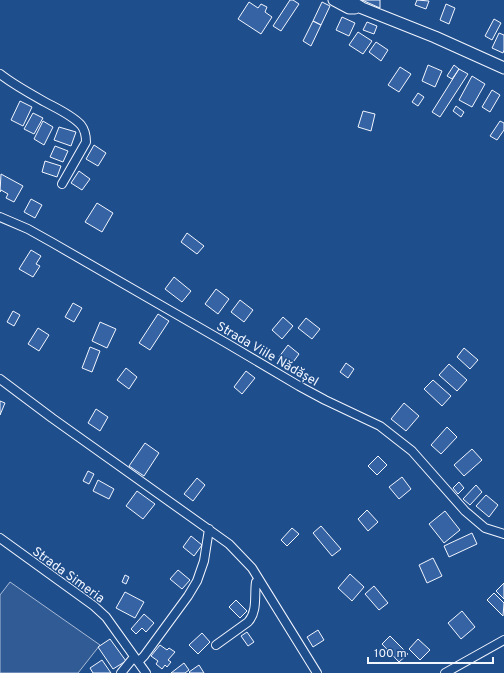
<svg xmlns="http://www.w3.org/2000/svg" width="504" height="673" viewBox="0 0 504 673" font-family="Overpass,sans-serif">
	<rect width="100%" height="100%" fill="#1f4e8c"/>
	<!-- built -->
	<path fill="#305b95" stroke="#a8bbd7" d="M 10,582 L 100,645 L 78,673 L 0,673 L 0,595 Z"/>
	<!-- building -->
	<path fill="#3563a3" stroke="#f2f6ff" d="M 290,0 L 293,0 L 299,4 L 281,31 L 273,26 Z
		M 362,0 L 380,0 L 380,8 Z
		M 417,0 L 429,1 L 426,9 L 415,5 Z
		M 249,2 L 258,8 L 261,4 L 267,7 L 265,12 L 272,17 L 261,34 L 238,19 Z
		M 322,2 L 330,6 L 321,25 L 313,21 Z
		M 446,4 L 455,8 L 449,24 L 440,20 Z
		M 342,17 L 355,23 L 349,36 L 336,30 Z
		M 494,19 L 501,23 L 492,40 L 485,36 Z
		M 313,21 L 321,25 L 311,46 L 303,41 Z
		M 367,22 L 377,26 L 374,34 L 363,30 Z
		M 358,32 L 372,41 L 363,54 L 349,45 Z
		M 499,33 L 504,35 L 504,50 L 503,53 L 492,48 Z
		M 376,42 L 388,50 L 381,61 L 369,52 Z
		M 428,65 L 442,71 L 435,87 L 422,81 Z
		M 454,65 L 459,69 L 452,79 L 447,76 Z
		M 400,67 L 411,74 L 399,92 L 388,85 Z
		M 459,69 L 468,74 L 440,117 L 432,112 Z
		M 472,76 L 485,84 L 472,107 L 459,100 Z
		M 492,90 L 500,95 L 490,112 L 482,107 Z
		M 418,93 L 424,97 L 418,106 L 412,102 Z
		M 20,101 L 32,107 L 23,126 L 11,120 Z
		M 456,106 L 464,112 L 461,117 L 453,111 Z
		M 363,111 L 375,114 L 371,131 L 358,127 Z
		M 33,113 L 43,118 L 34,134 L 24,129 Z
		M 43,121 L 53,127 L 44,145 L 34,139 Z
		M 500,121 L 504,123 L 504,130 L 497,140 L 490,136 Z
		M 59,127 L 76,132 L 71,146 L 54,140 Z
		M 94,145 L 106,153 L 98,166 L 86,159 Z
		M 55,146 L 68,151 L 63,162 L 50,157 Z
		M 45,161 L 61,166 L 57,177 L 42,172 Z
		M 79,171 L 90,179 L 82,190 L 71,183 Z
		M 1,174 L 23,186 L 14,202 L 6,198 L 8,194 L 1,190 L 0,192 Z
		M 31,199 L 42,205 L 35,218 L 24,212 Z
		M 97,203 L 113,213 L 102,232 L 85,222 Z
		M 187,233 L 204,246 L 197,254 L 181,242 Z
		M 31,250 L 41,256 L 36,264 L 40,266 L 33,277 L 19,269 Z
		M 174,277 L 191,291 L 182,302 L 165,289 Z
		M 216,289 L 229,299 L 218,314 L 205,304 Z
		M 240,300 L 253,310 L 244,322 L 231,312 Z
		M 73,303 L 82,308 L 74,322 L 65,317 Z
		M 13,311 L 20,315 L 14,326 L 7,322 Z
		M 158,314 L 169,321 L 150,350 L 139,343 Z
		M 283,317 L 293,326 L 282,339 L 272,330 Z
		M 306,318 L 320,329 L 312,339 L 298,328 Z
		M 100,322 L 116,329 L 107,348 L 92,341 Z
		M 38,328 L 49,335 L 39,351 L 28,344 Z
		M 288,345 L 299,354 L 291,365 L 279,357 Z
		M 90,347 L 100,351 L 92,372 L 82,368 Z
		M 464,348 L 478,360 L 470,369 L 457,357 Z
		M 346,363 L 354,369 L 348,378 L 340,372 Z
		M 449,364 L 467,380 L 457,391 L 439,375 Z
		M 126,368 L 137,377 L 129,389 L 117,380 Z
		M 246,371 L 255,378 L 242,394 L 234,387 Z
		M 433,380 L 451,396 L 442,406 L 424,389 Z
		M 0,401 L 5,403 L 0,415 Z
		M 404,403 L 419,416 L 406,431 L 391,419 Z
		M 96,409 L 108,417 L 100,431 L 88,423 Z
		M 447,427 L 457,437 L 441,454 L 431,445 Z
		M 145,443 L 159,453 L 144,476 L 129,466 Z
		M 472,449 L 482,460 L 464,476 L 454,465 Z
		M 378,456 L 387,465 L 377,475 L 368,466 Z
		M 88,471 L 94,474 L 89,484 L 83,481 Z
		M 402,477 L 411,489 L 399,499 L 389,487 Z
		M 197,478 L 205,485 L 193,501 L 184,494 Z
		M 98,480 L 114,489 L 109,499 L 93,491 Z
		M 459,482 L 464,488 L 458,494 L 453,488 Z
		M 476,485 L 482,492 L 470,505 L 463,499 Z
		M 137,491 L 155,504 L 143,519 L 126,506 Z
		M 486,495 L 498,505 L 489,517 L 476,506 Z
		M 367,510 L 378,522 L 368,531 L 358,519 Z
		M 445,511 L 460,530 L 444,543 L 429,524 Z
		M 321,526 L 341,549 L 332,556 L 313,533 Z
		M 292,528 L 299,534 L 287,546 L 281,540 Z
		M 472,533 L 477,544 L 449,557 L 444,546 Z
		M 191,536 L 202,545 L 194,556 L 183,547 Z
		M 433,558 L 442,576 L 427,583 L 419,565 Z
		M 178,570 L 190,580 L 182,589 L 170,579 Z
		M 350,574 L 364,587 L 352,601 L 338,588 Z
		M 125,575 L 129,577 L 126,584 L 122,582 Z
		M 504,583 L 504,599 L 496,591 Z
		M 374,586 L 388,603 L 379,610 L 365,594 Z
		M 125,592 L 144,602 L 135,618 L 116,608 Z
		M 494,593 L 504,603 L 503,616 L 487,600 Z
		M 236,600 L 247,611 L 240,618 L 229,607 Z
		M 462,611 L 475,627 L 461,639 L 448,623 Z
		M 144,614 L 154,623 L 146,632 L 142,628 L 136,634 L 131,629 Z
		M 318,630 L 324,640 L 313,647 L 307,637 Z
		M 247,632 L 254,642 L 248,646 L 241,636 Z
		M 202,633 L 210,642 L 198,654 L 189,645 Z
		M 390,636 L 408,654 L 399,662 L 382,644 Z
		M 110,639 L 126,661 L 113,669 L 98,647 Z
		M 418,639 L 430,650 L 420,660 L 409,649 Z
		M 160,645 L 167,650 L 169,648 L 175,652 L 168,660 L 171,662 L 167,667 L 165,665 L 162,669 L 156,664 L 158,661 L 151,656 Z
		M 102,660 L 111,673 L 93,673 L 90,668 Z
		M 184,663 L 189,670 L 185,673 L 171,673 Z
		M 199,665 L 204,673 L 190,673 L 189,672 Z"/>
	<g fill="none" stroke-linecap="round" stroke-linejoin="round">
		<defs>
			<path id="minor" d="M 0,74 C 14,85 29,93 45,102 C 56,108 72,115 81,125 C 85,130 86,136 86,142 L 62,184
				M 0,217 L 28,229 L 53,243 L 228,344 L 299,386 L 325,400 L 380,426 L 412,451 L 465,511 L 485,528 L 504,534
				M 0,379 L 52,418 L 229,544 L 252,568 L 317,673
				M 0,538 L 94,606 L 106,617 L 146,673
				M 216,645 L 248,622 C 258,611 254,595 256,582 L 259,580
				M 138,662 L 144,656 L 188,596 L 197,581 L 204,561 L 209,529
				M 121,673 L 134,657
				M 445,673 L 504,640"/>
			<path id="secondary" d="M 334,0 L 349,8 L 355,8
				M 349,0 L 362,8 L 435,37 L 504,68"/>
		</defs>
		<!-- minor casing -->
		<use href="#minor" stroke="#f2f6ff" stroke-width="10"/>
		<!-- secondary casing -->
		<use href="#secondary" stroke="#f2f6ff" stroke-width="13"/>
		<!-- minor -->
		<use href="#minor" stroke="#1f4e8c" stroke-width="8"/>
		<!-- secondary -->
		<use href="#secondary" stroke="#1f4e8c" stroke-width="11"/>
	</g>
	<g text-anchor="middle" stroke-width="3" stroke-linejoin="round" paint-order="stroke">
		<!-- street labels -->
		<g font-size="13" fill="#f2f6ff" stroke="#1f4e8c">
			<text transform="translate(268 353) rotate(30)" y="5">Strada Viile Nădășel</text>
			<text transform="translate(69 574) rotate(36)" y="5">Strada Simeria</text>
		</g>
	</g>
	<!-- scale -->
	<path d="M368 657v6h125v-6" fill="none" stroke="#f2f6ff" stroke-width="2"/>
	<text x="374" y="657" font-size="12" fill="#f2f6ff" stroke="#1f4e8c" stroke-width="3" paint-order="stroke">100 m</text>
</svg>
